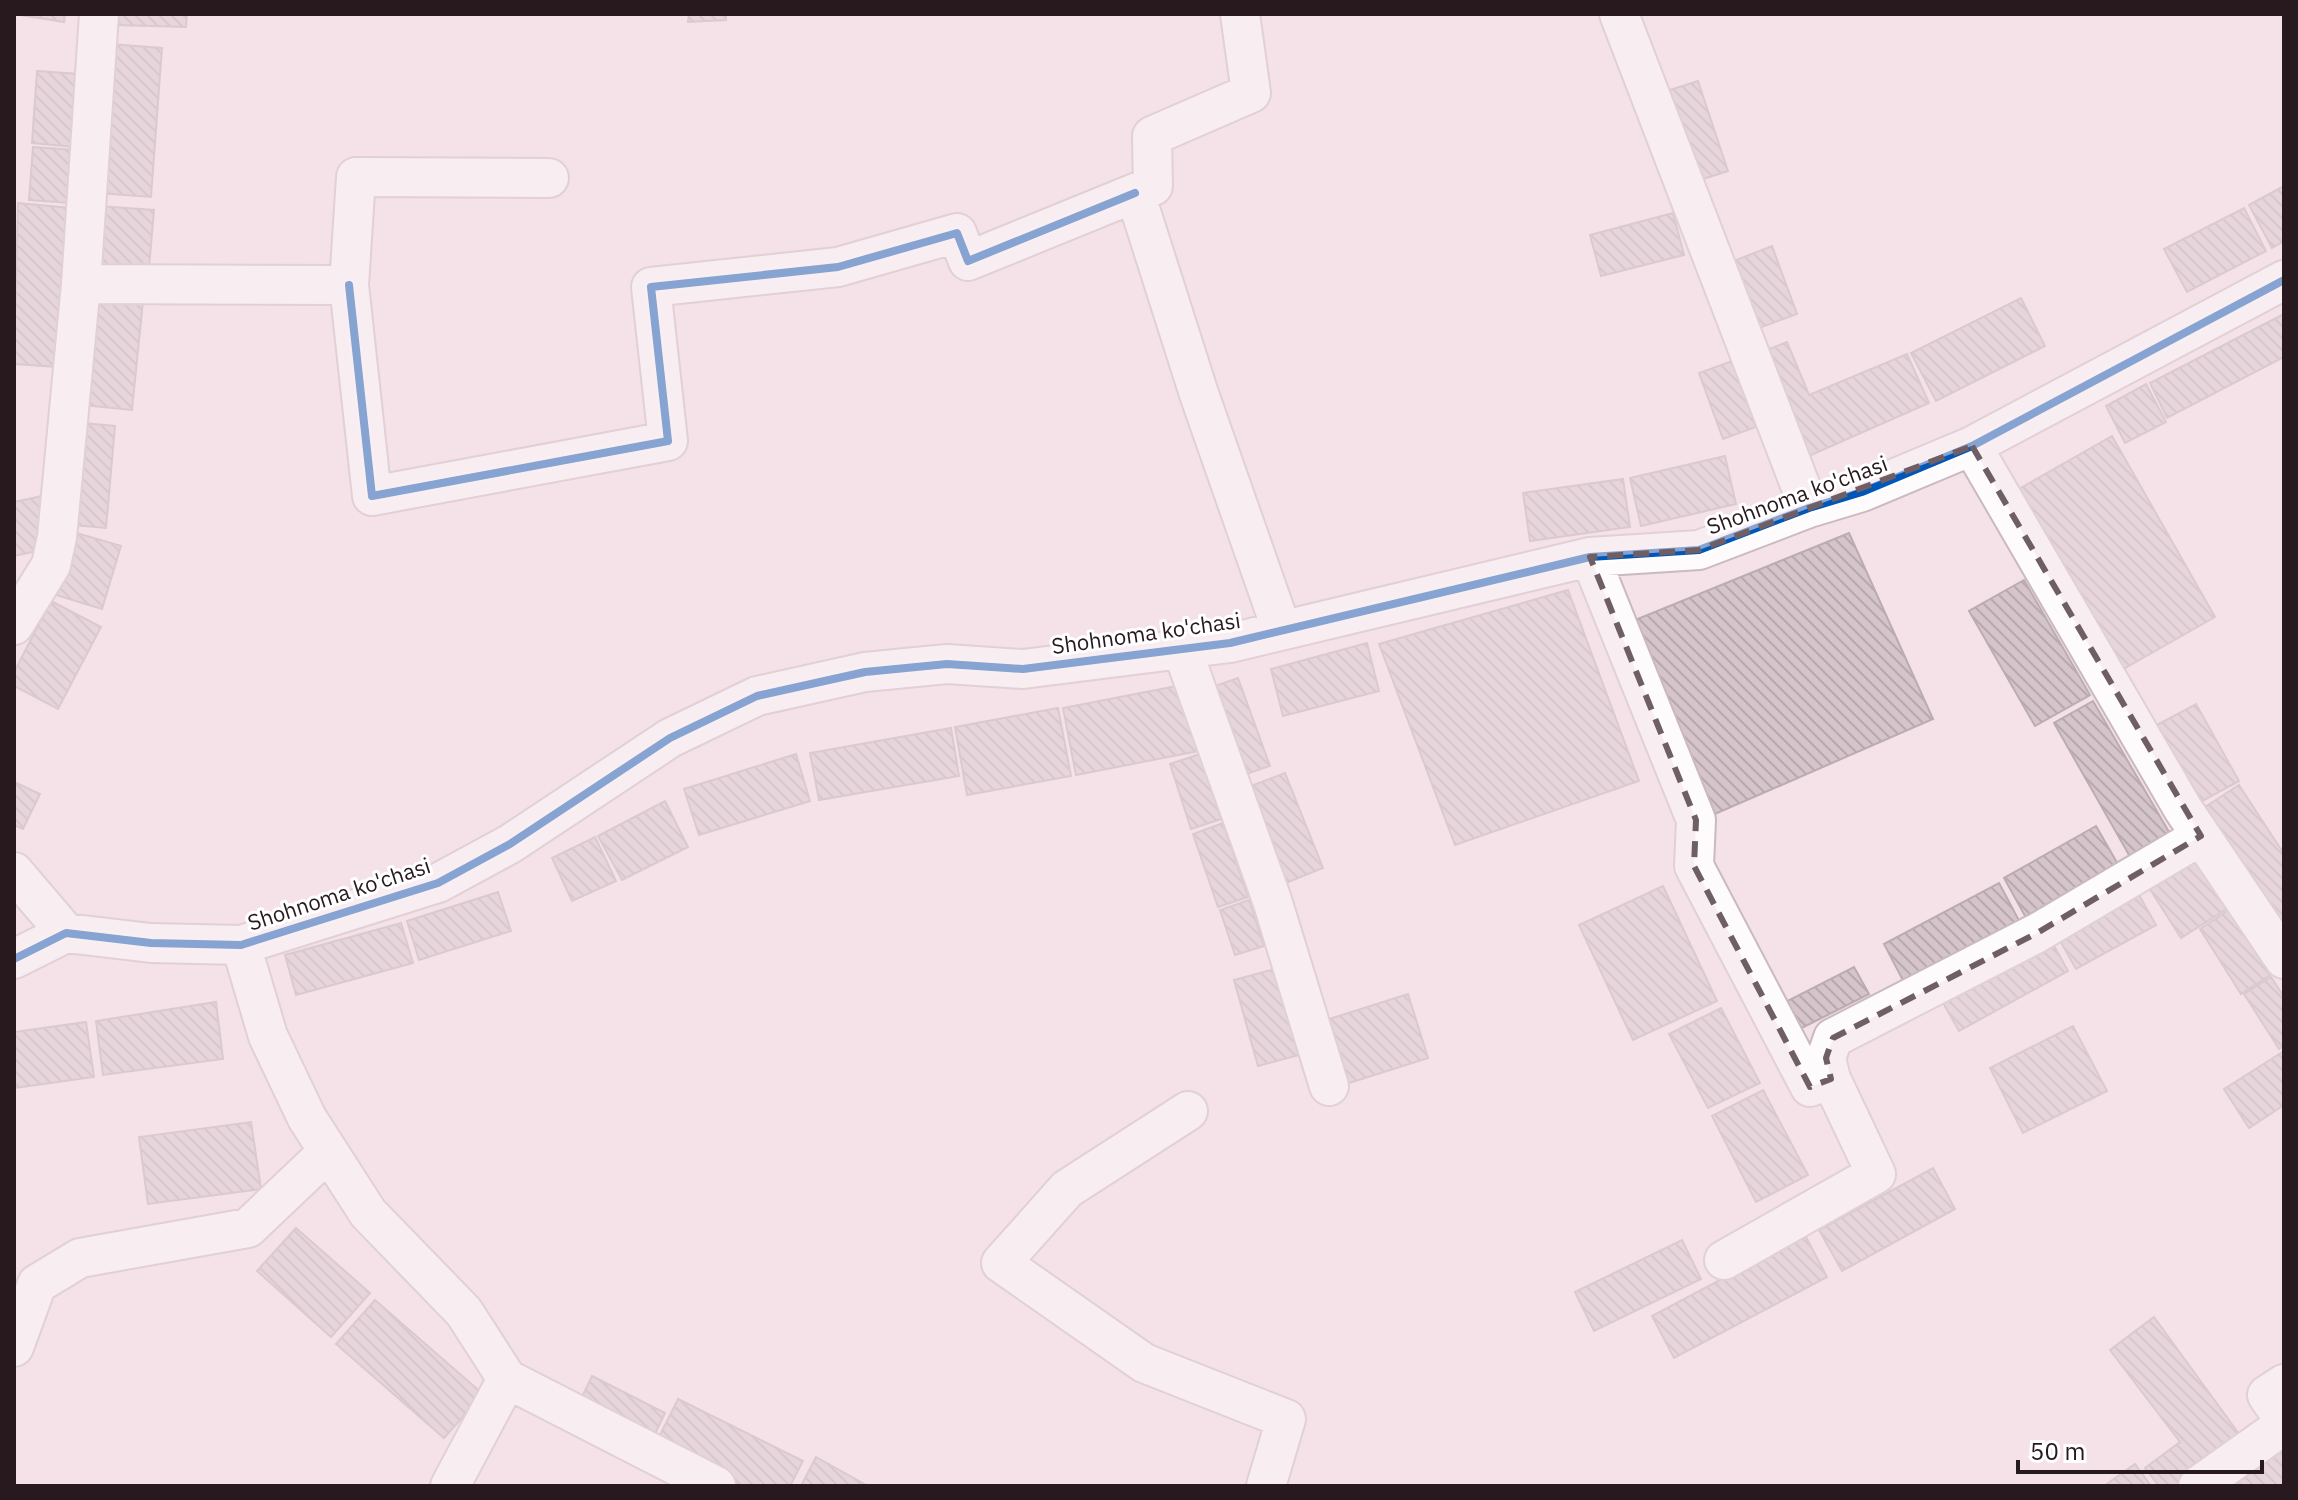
<svg xmlns="http://www.w3.org/2000/svg" width="2298" height="1500" viewBox="0 0 2298 1500" font-family="'IBM Plex Sans',sans-serif">
	<defs>
		<pattern id="building-back-hatch" width="6" height="6" patternUnits="userSpaceOnUse" patternTransform="scale(2)"><rect width="6" height="6" fill="#d5c5cb"/><path d="M-1 5l2 2M0 0l6 6M5-1l2 2" fill="none" stroke="#b7a9ae"/></pattern>
	</defs>
	<rect width="100%" height="100%" fill="#f4e2e8"/>
	<!-- building -->
	<path fill="url(#building-back-hatch)" stroke="#bbacb2" stroke-width="2" d="M 14,14 L 65,14 L 64,22 Z
		M 114,14 L 187,14 L 186,27 L 114,25 Z
		M 689,14 L 726,14 L 726,20 L 688,22 Z
		M 110,44 L 162,48 L 151,197 L 99,193 Z
		M 37,71 L 80,74 L 74,147 L 32,143 Z
		M 1698,81 L 1728,171 L 1697,181 L 1667,91 Z
		M 33,147 L 75,150 L 71,203 L 29,200 Z
		M 2284,186 L 2284,241 L 2272,248 L 2249,205 Z
		M 18,203 L 70,208 L 58,367 L 14,364 Z
		M 98,206 L 154,210 L 149,268 L 94,264 Z
		M 2244,208 L 2266,251 L 2187,292 L 2164,249 Z
		M 1673,213 L 1684,255 L 1601,276 L 1590,235 Z
		M 1772,246 L 1797,314 L 1751,331 L 1726,264 Z
		M 94,296 L 143,301 L 132,410 L 83,405 Z
		M 2021,298 L 2045,346 L 1936,401 L 1911,353 Z
		M 2284,314 L 2284,357 L 2167,418 L 2150,383 Z
		M 1787,342 L 1809,395 L 1907,354 L 1929,403 L 1800,460 L 1756,354 Z
		M 1732,361 L 1756,427 L 1723,439 L 1699,373 Z
		M 2146,384 L 2166,422 L 2125,443 L 2106,406 Z
		M 83,423 L 115,426 L 106,528 L 74,525 Z
		M 2112,436 L 2215,617 L 2120,671 L 2017,490 Z
		M 1725,456 L 1736,504 L 1641,526 L 1630,478 Z
		M 1623,479 L 1630,527 L 1530,541 L 1523,493 Z
		M 42,496 L 42,550 L 14,556 L 14,502 Z
		M 73,532 L 121,546 L 102,609 L 53,594 Z
		M 1849,533 L 1933,719 L 1715,814 L 1635,620 Z
		M 2024,580 L 2090,695 L 2035,726 L 1969,611 Z
		M 1568,590 L 1639,781 L 1455,845 L 1379,644 Z
		M 51,601 L 101,627 L 58,709 L 14,686 L 14,672 Z
		M 1367,643 L 1379,691 L 1283,716 L 1271,669 Z
		M 1238,678 L 1270,766 L 1241,776 L 1209,688 Z
		M 1177,686 L 1199,751 L 1076,775 L 1063,708 Z
		M 2093,701 L 2173,839 L 2133,862 L 2054,723 Z
		M 2196,704 L 2239,781 L 2197,804 L 2155,726 Z
		M 1058,708 L 1071,776 L 967,795 L 955,727 Z
		M 951,728 L 959,776 L 819,800 L 810,753 Z
		M 796,754 L 810,801 L 699,835 L 684,789 Z
		M 1200,754 L 1221,819 L 1191,829 L 1170,764 Z
		M 1285,773 L 1323,868 L 1281,885 L 1243,789 Z
		M 14,782 L 40,794 L 23,829 L 14,825 Z
		M 2239,785 L 2284,854 L 2284,929 L 2202,809 Z
		M 665,801 L 688,847 L 622,880 L 598,836 Z
		M 1223,823 L 1248,897 L 1218,907 L 1193,834 Z
		M 2096,826 L 2123,873 L 2030,925 L 2004,878 Z
		M 595,837 L 616,881 L 572,901 L 552,858 Z
		M 2196,856 L 2228,908 L 2181,938 L 2148,886 Z
		M 1999,883 L 2023,928 L 1908,990 L 1884,944 Z
		M 1663,886 L 1717,1001 L 1633,1040 L 1579,925 Z
		M 498,892 L 511,931 L 419,960 L 407,921 Z
		M 2139,895 L 2156,925 L 2076,969 L 2059,939 Z
		M 1249,900 L 1264,946 L 1235,955 L 1220,910 Z
		M 2229,910 L 2270,975 L 2241,994 L 2200,929 Z
		M 401,923 L 413,963 L 296,995 L 285,955 Z
		M 2052,942 L 2068,971 L 1959,1031 L 1943,1003 Z
		M 1854,967 L 1869,994 L 1790,1034 L 1776,1007 Z
		M 1275,969 L 1299,1055 L 1258,1066 L 1234,980 Z
		M 2271,977 L 2284,997 L 2284,1046 L 2279,1049 L 2244,994 Z
		M 1408,994 L 1428,1058 L 1343,1085 L 1323,1021 Z
		M 216,1002 L 223,1059 L 103,1075 L 96,1021 Z
		M 1721,1008 L 1760,1083 L 1708,1108 L 1669,1034 Z
		M 86,1022 L 94,1077 L 14,1088 L 14,1032 Z
		M 2073,1026 L 2107,1091 L 2023,1133 L 1990,1068 Z
		M 2284,1051 L 2284,1105 L 2249,1128 L 2224,1089 Z
		M 1763,1090 L 1808,1175 L 1756,1202 L 1712,1116 Z
		M 251,1122 L 261,1189 L 148,1204 L 139,1137 Z
		M 1933,1168 L 1955,1209 L 1842,1271 L 1819,1230 Z
		M 296,1228 L 370,1293 L 331,1337 L 257,1271 Z
		M 1805,1235 L 1827,1277 L 1674,1358 L 1652,1316 Z
		M 1682,1240 L 1701,1279 L 1594,1331 L 1575,1292 Z
		M 375,1300 L 483,1394 L 444,1438 L 336,1344 Z
		M 2154,1317 L 2242,1438 L 2177,1486 L 2159,1486 L 2145,1468 L 2180,1442 L 2110,1350 Z
		M 592,1376 L 665,1413 L 652,1440 L 579,1403 Z
		M 678,1399 L 803,1461 L 790,1486 L 742,1486 L 656,1443 Z
		M 2284,1445 L 2284,1486 L 2229,1486 Z
		M 816,1457 L 868,1486 L 801,1486 Z
		M 2135,1464 L 2151,1486 L 2104,1486 Z"/>
	<g fill="none" stroke-linecap="round" stroke-linejoin="round">
		<defs>
			<path id="minor" d="M 1240,14 L 1251,93 L 1152,136 L 1153,186 L 1135,193 L 1199,394 L 1281,628
				M 1619,14 L 1809,508
				M 81,284 L 349,285 L 356,177 L 549,178
				M 349,285 L 372,496 L 668,441 L 651,287 L 838,267 L 957,233 L 968,261 L 1135,193
				M 1972,446 L 2183,809 L 2284,959
				M 1590,557 L 1696,820 L 1694,866 L 1810,1087 L 1831,1079
				M 14,625 L 51,565 L 57,537 L 81,284 L 99,14
				M 1182,649 L 1272,900 L 1329,1086
				M 14,872 L 66,933
				M 241,945 L 268,1036 L 307,1118 L 368,1213 L 464,1312 L 507,1379 L 716,1486
				M 14,959 L 66,933 L 151,943 L 241,945 L 438,883 L 510,844 L 670,738 L 757,696 L 865,672 L 947,664 L 1023,669 L 1230,643 L 1590,557 L 1699,550 L 1809,508 L 1862,492 L 1972,446 L 2284,280
				M 1188,1111 L 1067,1189 L 1001,1263 L 1144,1363 L 1286,1419 L 1266,1486
				M 1724,1260 L 1876,1174 L 1831,1079 L 1826,1058 L 1833,1038 L 2037,933 L 2201,836
				M 14,1347 L 37,1284 L 80,1258 L 248,1228 L 328,1152
				M 2284,1384 L 2267,1395 L 2284,1420
				M 450,1486 L 507,1379
				M 2198,1486 L 2284,1425"/>
		</defs>
		<!-- minor casing -->
		<use href="#minor" stroke="#cabac0" stroke-width="42"/>
		<!-- minor -->
		<use href="#minor" stroke="#fdfbfc" stroke-width="38"/>
		<defs>
			<path id="cycleway" d="M 349,285 L 372,496 L 668,441 L 651,287 L 838,267 L 957,233 L 968,261 L 1135,193
				M 14,959 L 66,933 L 151,943 L 241,945 L 438,883 L 510,844 L 670,738 L 757,696 L 865,672 L 947,664 L 1023,669 L 1230,643 L 1590,557 L 1699,550 L 1809,508 L 1862,492 L 1972,446 L 2284,280"/>
		</defs>
		<!-- cycleway casing -->
		<use href="#cycleway" stroke="#fff" stroke-width="13"/>
		<!-- cycleway -->
		<use href="#cycleway" stroke="#0057b8" stroke-width="8"/>
	</g>
	<!-- marked area -->
	<path d="M0 0H2298V1500H0ZM 1972,446 L 2201,836 L 2037,933 L 1833,1038 L 1826,1058 L 1831,1079 L 1810,1087 L 1694,866 L 1696,820 L 1590,557 L 1699,550 Z" fill="#f4e2e8" fill-opacity=".55" fill-rule="evenodd"/>
	<path fill="none" stroke="#6f5f65" stroke-width="6" stroke-dasharray="16 10" stroke-linejoin="round" d="M 1972,446 L 2201,836 L 2037,933 L 1833,1038 L 1826,1058 L 1831,1079 L 1810,1087 L 1694,866 L 1696,820 L 1590,557 L 1699,550 Z"/>
	<g text-anchor="middle" stroke-width="6" stroke-linejoin="round" paint-order="stroke">
		<!-- street labels -->
		<g font-size="22" fill="#27191e" stroke="#fff">
			<text transform="translate(1797 495) rotate(-20)" y="8">Shohnoma ko'chasi</text>
			<text transform="translate(1146 633) rotate(-8)" y="8">Shohnoma ko'chasi</text>
			<text transform="translate(339 894) rotate(-18)" y="8">Shohnoma ko'chasi</text>
		</g>
	</g>
	<!-- border -->
	<rect width="2298" height="1500" fill="none" stroke="#27191e" stroke-width="32"/>
	<!-- scale -->
	<path d="M2018 1460v12h244v-12" fill="none" stroke="#27191e" stroke-width="4"/>
	<text x="2030" y="1460" font-size="24" fill="#27191e" stroke="#ffffff" stroke-width="6" paint-order="stroke">50 m</text>
</svg>
